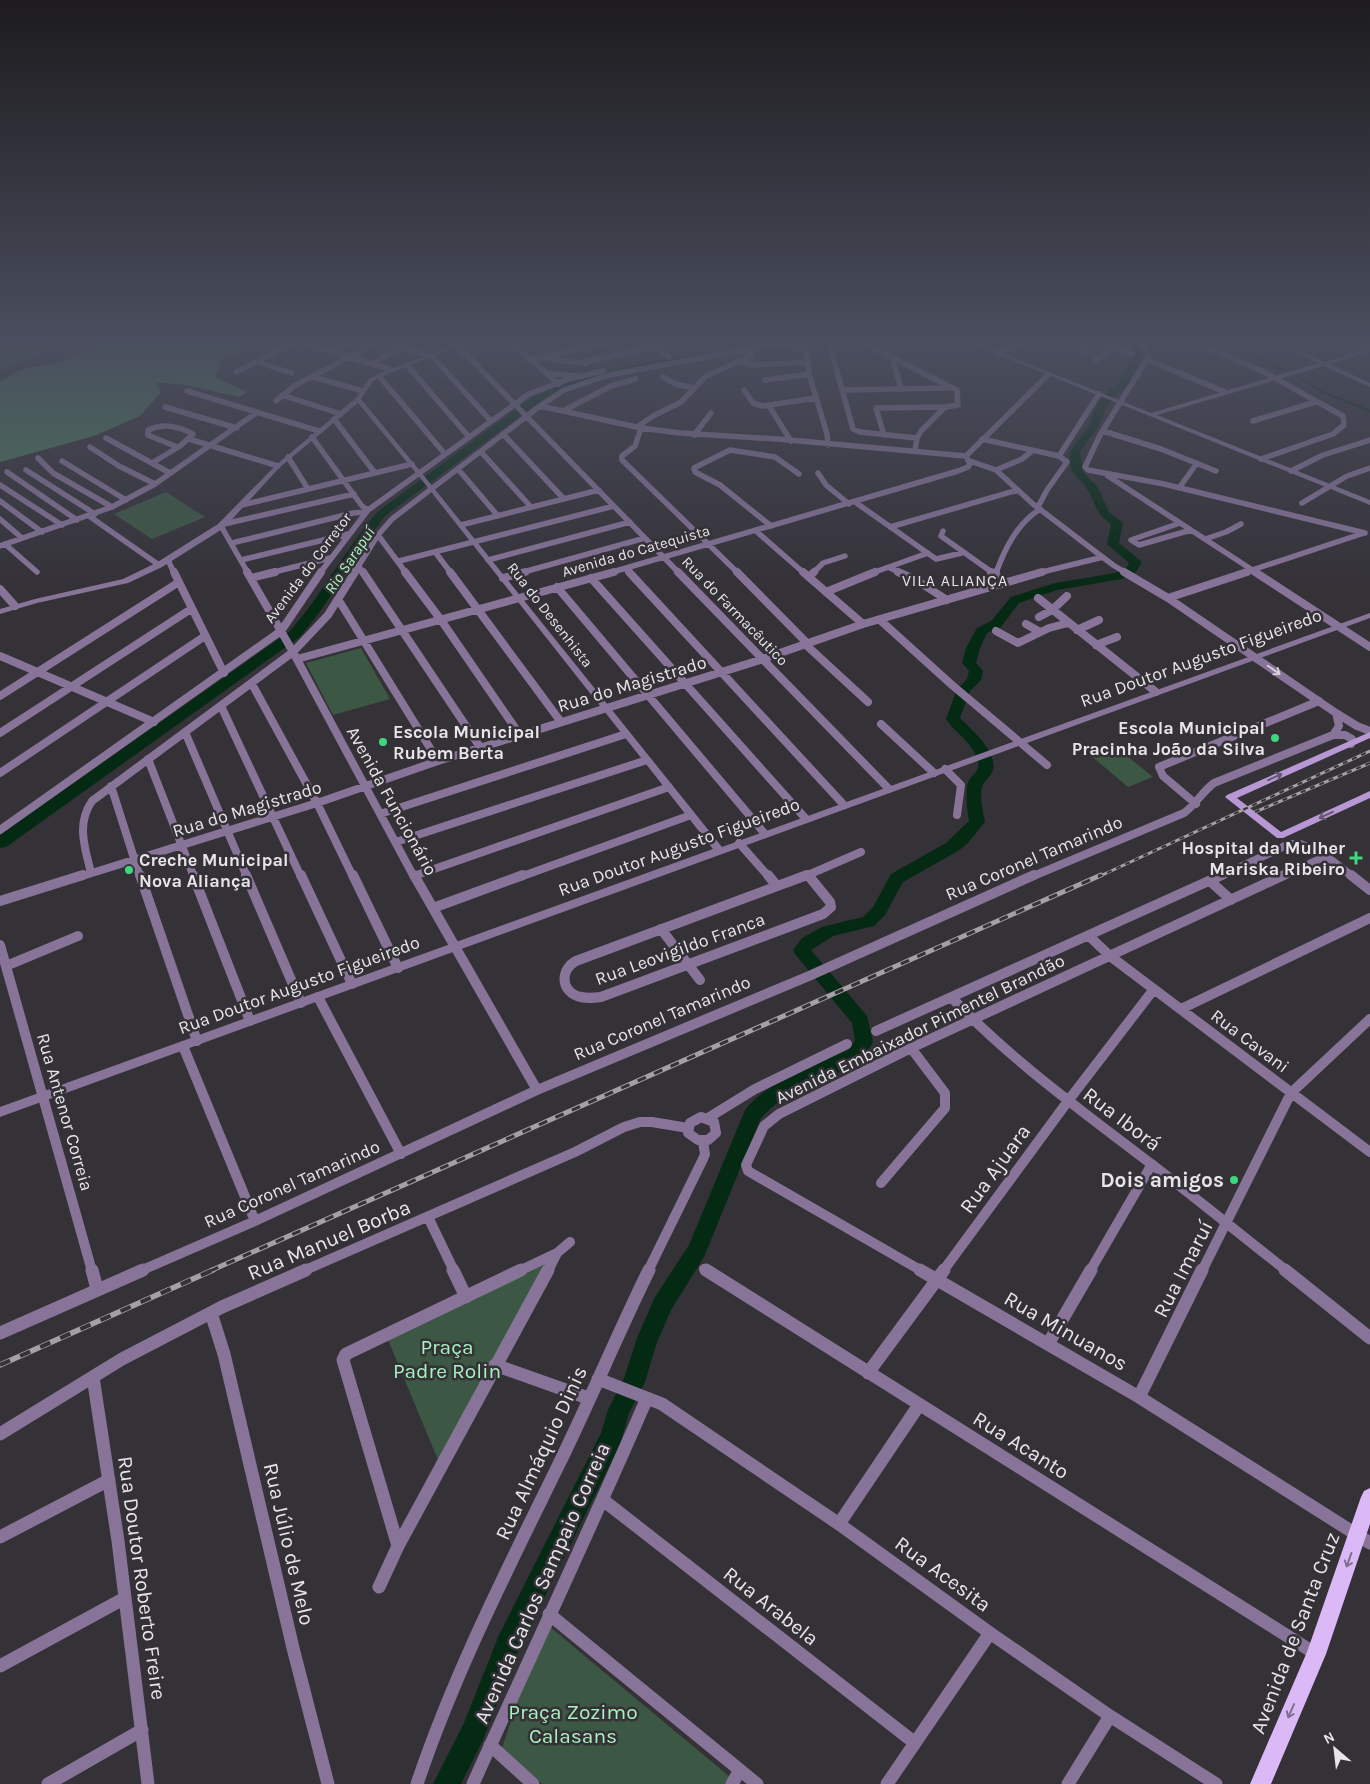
<svg xmlns="http://www.w3.org/2000/svg" width="1370" height="1784" viewBox="0 0 1370 1784" font-family="Karla,sans-serif">
	<rect width="100%" height="100%" fill="#343137"/>
	<!-- green -->
	<path fill="#3c5743" d="M 0,339 L 73,339 L 0,372 Z
		M 166,492 L 205,517 L 152,539 L 114,514 Z
		M 361,648 L 390,699 L 333,715 L 306,663 Z
		M 1115,746 L 1153,777 L 1128,787 L 1090,755 Z
		M 542,1260 L 550,1266 L 438,1460 L 386,1335 Z
		M 544,1622 L 730,1777 L 726,1784 L 542,1784 L 502,1748 Z"/>
	<!-- forest -->
	<path fill="#4a7958" d="M 102,339 L 265,339 L 223,360 L 215,377 L 247,392 L 240,397 L 180,384 L 156,383 L 161,392 L 140,416 L 94,436 L 0,462 L 0,382 L 19,370 L 64,361 Z"/>
	<g fill="none" stroke-linecap="round" stroke-linejoin="round">
		<!-- stream -->
		<path stroke="#052a14" stroke-width="2" d="M 1217,339 L 1288,372
			M 1297,376 L 1321,391 L 1370,411"/>
		<!-- river -->
		<path fill="#052a14" fill-rule="evenodd" d="M 1133,339 L 1143,339 L 1147,344 L 1145,352 L 1127,387 L 1117,394 L 1107,406 L 1098,428 L 1080,451 L 1083,472 L 1097,486 L 1109,512 L 1123,523 L 1119,543 L 1142,562 L 1136,572 L 1122,579 L 1057,590 L 1019,603 L 1001,627 L 987,633 L 980,648 L 976,663 L 983,671 L 981,680 L 970,691 L 960,718 C 972,730 997,751 993,770 C 991,776 987,779 984,783 C 978,792 983,812 985,822 L 967,844 L 958,851 L 903,882 L 885,915 L 874,926 L 833,936 L 811,950 L 867,1016 L 873,1042 C 853,1081 788,1082 760,1120 L 704,1257 L 671,1310 L 656,1345 L 645,1382 L 629,1413 L 620,1444 L 518,1651 L 483,1740 L 461,1784 L 433,1784 L 464,1723 L 499,1635 L 601,1433 L 608,1410 L 624,1378 L 637,1338 L 655,1297 L 689,1245 L 745,1110 C 768,1081 814,1066 848,1050 L 855,1041 L 852,1023 L 795,954 L 793,950 L 802,938 L 822,927 L 863,917 L 873,907 L 891,874 L 946,843 L 969,821 C 967,810 966,798 967,786 C 970,771 986,774 974,752 C 967,739 954,731 946,719 L 957,689 L 967,679 L 969,671 L 962,663 L 966,648 L 977,628 L 991,621 L 1011,597 L 1055,583 L 1115,573 L 1127,567 L 1129,563 L 1107,544 L 1111,524 C 1095,513 1096,504 1087,489 C 1076,471 1069,478 1070,451 L 1088,427 L 1098,403 L 1109,390 L 1118,385 L 1135,352 L 1137,344 Z
			M 680,356 L 685,359 L 683,361 L 597,378 L 576,384 L 538,403 L 385,516 C 354,555 332,600 300,637 L 6,847 L 0,848 L 0,835 L 290,631 C 323,594 345,549 377,512 L 530,399 L 568,380 L 591,373 Z"/>
		<!-- minor-far3 -->
		<path stroke="#887499" stroke-width="5.5" d="M 290,339 L 392,370
			M 507,339 L 559,384
			M 646,339 L 669,357
			M 695,339 L 707,343 L 721,339
			M 805,339 L 809,374 L 827,434 L 828,445
			M 828,339 L 853,429 L 860,432 L 917,438
			M 855,339 L 957,390 L 958,405 L 945,407 L 921,431 L 917,438 L 915,451
			M 1126,339 L 1130,345 L 1128,352
			M 1139,339 L 1149,356 L 1100,435 L 1085,467 L 1088,470 L 1164,484 L 1365,533
			M 1187,339 L 1262,371 L 1343,416 L 1344,425 L 1333,434 L 1261,459
			M 1355,339 L 1370,346
			M 379,341 L 432,356 L 491,421
			M 787,342 L 808,353
			M 457,345 L 679,573
			M 333,352 L 358,339
			M 1082,352 L 1091,343 L 1095,342 L 1132,354
			M 998,353 L 1033,339
			M 892,357 L 901,388
			M 547,358 L 586,364
			M 1146,359 L 1225,392
			M 529,360 L 627,339
			M 1096,360 L 1114,347
			M 738,361 L 754,365 L 809,362
			M 257,362 L 292,373
			M 580,363 L 655,346
			M 371,364 L 416,339
			M 407,365 L 469,437
			M 236,372 L 297,341
			M 546,373 L 576,376
			M 379,376 L 445,454
			M 313,377 L 363,391
			M 663,377 L 676,384 L 694,388
			M 765,380 L 809,374
			M 744,390 L 753,403 L 763,406 L 816,398
			M 844,390 L 948,388
			M 187,391 L 319,431
			M 282,395 L 341,414
			M 276,401 L 294,386 L 383,339
			M 540,406 L 641,428 L 680,433 L 778,439 L 966,456
			M 769,406 L 791,441
			M 165,407 L 237,428
			M 563,411 L 611,386 L 636,379
			M 334,419 L 375,473
			M 1253,421 L 1315,402
			M 637,427 L 653,416 L 681,402 L 706,376 L 751,356 L 746,349
			M 641,428 L 635,446 L 622,456 L 622,460 L 738,573
			M 1103,431 L 1161,449 L 1216,471
			M 504,435 L 564,499
			M 694,435 L 711,413
			M 884,435 L 876,408 L 945,407
			M 312,437 L 362,506 L 368,510
			M 106,438 L 170,473
			M 189,439 L 278,466
			M 982,439 L 1059,456 L 1099,394
			M 90,447 L 119,466 L 155,484
			M 481,452 L 531,507
			M 966,456 L 1049,374
			M 288,457 L 308,489
			M 38,458 L 53,473 L 112,507
			M 62,461 L 126,500
			M 970,461 L 996,470 L 1033,504 L 1113,565 L 1126,573
			M 152,463 L 180,446 L 193,434 C 178,426 164,423 148,430 L 148,435 L 177,447
			M 458,469 L 498,516
			M 26,470 L 95,514
			M 996,470 L 1022,459 L 1032,451
			M 1291,471 L 1323,455 L 1370,440
			M 7,472 L 77,520
			M 818,473 L 826,485 L 849,504
			M 1108,476 L 1257,573
			M 0,485 L 62,525
			M 1179,488 L 1197,463
			M 0,501 L 42,532
			M 855,502 L 936,559 L 962,553
			M 1302,503 L 1347,476 L 1370,468
			M 242,505 L 412,464
			M 1038,507 L 1047,490 L 1067,462 L 1059,456
			M 89,516 L 159,565
			M 0,519 L 22,538
			M 1180,523 L 1131,540 L 1139,545 L 1191,530
			M 224,524 L 354,494
			M 461,525 L 599,490
			M 221,526 L 248,573
			M 771,526 L 720,485 L 695,472 L 694,468 L 730,450 L 775,457 L 799,474
			M 890,527 L 1018,490
			M 756,531 L 804,573
			M 943,531 L 941,536 L 993,573
			M 378,535 L 406,573
			M 1205,539 L 1226,532 L 1241,524
			M 232,543 L 353,513 L 366,512
			M 5,544 L 37,572
			M 0,546 L 112,507 L 155,484 L 256,413
			M 435,552 L 451,573
			M 168,560 L 174,573
			M 241,560 L 348,534
			M 488,560 L 630,522
			M 399,561 L 614,506
			M 358,565 L 363,573
			M 890,568 L 901,573
			M 626,569 L 630,573
			M 270,573 L 330,558
			M 320,573 L 368,510 L 529,394 L 569,379 L 603,371
			M 354,573 L 378,535 L 392,519 L 540,406 L 564,390 L 609,375 L 804,339
			M 520,573 L 645,538
			M 609,573 L 958,471 L 968,467 L 970,464 L 966,456
			M 813,573 L 823,563 L 845,556
			M 872,573 L 928,553
			M 996,573 C 1005,548 1017,524 1040,509
			M 1038,573 L 1103,557
			M 1243,573 L 1364,533"/>
		<!-- minor-far2 -->
		<path stroke="#887499" stroke-width="8" d="M 174,572 L 224,673
			M 247,572 L 293,652 L 414,877
			M 363,572 L 480,747
			M 405,572 L 441,620 L 520,735
			M 450,572 L 561,722
			M 629,572 L 844,805
			M 678,572 L 889,789
			M 737,572 L 807,643
			M 803,572 L 863,624
			M 898,572 L 916,580 L 947,600
			M 991,572 L 1007,583
			M 1124,572 L 1168,598 L 1336,713 L 1357,726 L 1370,731
			M 1255,572 L 1370,647
			M 995,575 L 996,572
			M 809,577 L 814,572
			M 251,578 L 275,572
			M 503,578 L 525,572
			M 591,578 L 806,819
			M 557,587 L 765,834
			M 0,589 L 15,606
			M 826,592 L 875,572
			M 1038,598 L 1156,692
			M 1168,598 L 1247,572
			M 338,599 L 438,761
			M 1039,617 L 1052,610 L 1067,596
			M 880,620 L 952,685 L 1047,765
			M 1026,624 L 1040,632
			M 1077,630 L 1099,620
			M 996,631 L 1018,643 L 1049,628 L 1068,623
			M 805,644 L 868,702
			M 1096,645 L 1117,637
			M 0,656 L 154,722
			M 297,659 L 614,572
			M 252,684 L 317,803 L 353,877
			M 0,696 L 179,582
			M 221,706 L 301,877
			M 881,724 L 934,773
			M 185,732 L 247,877
			M 0,733 L 191,609
			M 1333,735 L 1345,735 L 1352,739 L 1351,744
			M 148,759 L 194,877
			M 945,769 L 961,785 L 957,815
			M 0,773 L 205,636
			M 111,786 L 140,877
			M 1196,804 L 1163,776 L 1159,767 L 1319,701
			M 380,814 L 626,734
			M 0,830 L 281,631 L 321,572
			M 396,842 L 647,760
			M 739,843 L 769,877
			M 1326,856 L 1353,877
			M 91,873 C 85,848 76,824 92,801 L 293,652 L 328,615 L 355,572
			M 808,875 L 809,877
			M 808,875 L 861,852
			M 414,876 L 669,787
			M 79,877 L 317,803 L 438,761 L 763,659 L 863,624 L 1042,572
			M 520,877 L 691,815
			M 803,877 L 808,875
			M 1031,877 L 1184,813 C 1197,803 1201,793 1214,783 L 1333,735 L 1339,726 L 1336,713
			M 1219,877 L 1289,844 L 1301,844 L 1326,856 L 1281,877"/>
		<!-- minor-far1 -->
		<path stroke="#887499" stroke-width="10" d="M 140,875 L 197,1041
			M 193,875 L 250,1021
			M 246,875 L 301,1003
			M 301,875 L 352,984
			M 353,875 L 398,968
			M 414,875 L 537,1090
			M 768,875 L 777,886
			M 807,875 L 576,961 C 561,969 560,989 577,996 C 585,999 593,998 601,997 L 823,914 L 831,907 L 830,902 L 808,875
			M 1351,875 L 1370,890
			M 1210,881 L 1231,900
			M 0,901 L 83,875
			M 433,908 L 523,875
			M 661,929 L 700,980
			M 1089,936 L 1110,956 L 1370,1152
			M 0,945 L 92,1271
			M 6,966 L 78,936
			M 318,997 L 401,1154
			M 952,998 C 1011,1060 1082,1111 1150,1163 C 1196,1198 1241,1235 1287,1271
			M 1181,1009 L 1370,918
			M 876,1031 L 1222,875
			M 183,1046 L 255,1221
			M 701,1117 L 714,1122 L 716,1133 L 708,1140 L 698,1140 L 688,1133 L 690,1123 Z
			M 708,1118 L 755,1089 L 847,1044
			M 881,1183 L 945,1108 L 945,1093 L 911,1048
			M 428,1217 L 454,1271
			M 704,1269 L 708,1271
			M 140,1271 L 255,1221 L 537,1090 L 809,976 L 1034,875
			M 303,1271 L 575,1152 L 624,1127 L 640,1122 L 652,1122 L 688,1128
			M 519,1271 L 557,1253 L 570,1242
			M 548,1271 L 557,1253
			M 648,1271 L 703,1159 L 705,1154 L 703,1142
			M 922,1271 L 748,1171 L 746,1165 L 764,1126 L 779,1114 L 911,1048 L 1284,875
			M 943,1271 L 1068,1101 L 1154,989
			M 1090,1271 L 1152,1164
			M 1202,1271 L 1291,1093 L 1370,1019"/>
		<!-- minor -->
		<path stroke="#887499" stroke-width="13" d="M 92,1270 L 97,1289
			M 453,1270 L 466,1297
			M 706,1270 L 1316,1654
			M 920,1270 L 1139,1397 L 1370,1543
			M 1285,1270 L 1370,1338
			M 211,1313 L 224,1354 L 293,1648 L 328,1784
			M 0,1333 L 143,1270
			M 1048,1344 L 1091,1270
			M 495,1365 L 588,1398
			M 868,1373 L 944,1270
			M 93,1377 L 118,1541 L 148,1784
			M 598,1379 L 662,1404 L 839,1524 L 990,1633 L 1110,1716 L 1216,1784
			M 1139,1397 L 1202,1270
			M 0,1434 L 122,1359 L 222,1307 L 306,1270
			M 603,1500 L 915,1743
			M 839,1524 L 919,1405
			M 0,1537 L 109,1480
			M 398,1546 L 343,1360 L 346,1354 L 521,1270
			M 379,1587 L 398,1546 L 548,1270
			M 549,1614 L 757,1784
			M 0,1666 L 125,1598
			M 490,1745 L 533,1784
			M 48,1784 L 142,1730
			M 417,1784 C 454,1674 507,1570 558,1466 C 590,1401 617,1335 649,1270
			M 473,1784 C 531,1655 591,1528 647,1398
			M 732,1784 L 740,1770
			M 887,1784 L 990,1633
			M 1068,1784 L 1110,1716"/>
		<!-- tertiary -->
		<path fill="#887499" fill-rule="evenodd" d="M 461,339 L 468,339 L 447,351 L 394,371 L 373,381 L 361,399 L 425,477 L 722,847 L 1370,613 L 1370,618 L 0,1117 L 0,1107 L 713,849 L 421,479 L 358,403 L 280,467 L 224,528 L 162,567 L 128,583 L 37,603 L 0,614 L 0,609 L 35,599 L 123,579 L 156,563 L 218,524 L 276,465 L 356,398 L 369,379 L 390,369 L 443,349 Z
			M 959,339 L 967,339 L 1151,413 L 1319,363 L 1269,339 L 1277,339 L 1325,362 L 1370,348 L 1370,352 L 1330,364 L 1370,383 L 1370,387 L 1324,366 L 1157,415 L 1370,500 L 1370,505 Z"/>
		<!-- secondary -->
		<path fill="#b898d4" fill-rule="evenodd" d="M 1370,732 L 1370,738 L 1237,798 L 1281,832 L 1370,791 L 1370,798 L 1283,838 L 1277,838 L 1225,797 L 1227,795 Z"/>
		<!-- primary -->
		<path fill="#dab9f6" fill-rule="evenodd" d="M 1370,1488 L 1370,1524 L 1326,1654 L 1271,1784 L 1250,1784 L 1307,1652 L 1361,1497 L 1364,1491 Z"/>
		<defs>
			<path id="rail-far2" d="M 1255,812 L 1370,763
				M 1098,877 L 1370,751"/>
			<path id="rail-far1" d="M 210,1271 L 1101,875"/>
			<path id="rail" d="M 0,1365 L 213,1270"/>
		</defs>
		<!-- rail-far2 casing -->
		<use href="#rail-far2" stroke="#a3a1a5" stroke-width="3"/>
		<!-- rail-far1 casing -->
		<use href="#rail-far1" stroke="#a3a1a5" stroke-width="5"/>
		<!-- rail casing -->
		<use href="#rail" stroke="#a3a1a5" stroke-width="5.5"/>
		<!-- rail-far2 -->
		<use href="#rail-far2" stroke="#343137" stroke-width="2" stroke-dasharray="5" stroke-linecap="butt"/>
		<!-- rail-far1 -->
		<use href="#rail-far1" stroke="#343137" stroke-width="3" stroke-dasharray="9" stroke-linecap="butt"/>
		<!-- rail -->
		<use href="#rail" stroke="#343137" stroke-width="4" stroke-dasharray="11" stroke-linecap="butt"/>
	</g>
	<!-- one-way arrows -->
	<defs><path id="oneway-shaft" d="M-6 0H5M1.5-3L5.5 0L1.5 3" fill="none" stroke-width="1.6" stroke-linecap="round" stroke-linejoin="round" transform="scale(1.25)"/></defs>
	<use stroke="#d4ced9" href="#oneway-shaft" transform="translate(1274 670) rotate(35)"/>
	<g stroke="#62556e">
		<use href="#oneway-shaft" transform="translate(1275 777) rotate(-24)"/>
		<use href="#oneway-shaft" transform="translate(1326 815) rotate(155)"/>
	</g>
	<g stroke="#7f6e8d">
		<use href="#oneway-shaft" transform="translate(1349 1560) rotate(109)"/>
		<use href="#oneway-shaft" transform="translate(1291 1711) rotate(114)"/>
	</g>
	<!-- sky -->
	<linearGradient id="sky" x2="0" y2="1"><stop stop-color="#1d1b1e"/><stop offset="0.58" stop-color="#4a4e5e"/><stop offset="1" stop-color="#4a4e5e" stop-opacity="0"/></linearGradient>
	<rect width="1370" height="589" fill="url(#sky)"/>
	<!-- markers -->
	<g fill="#3fd77d" stroke="#343137" stroke-width="2">
		<circle cx="1275" cy="738" r="5"/>
		<circle cx="383" cy="742" r="5"/>
		<path d="M1353.5 850.5h5v5h5v5h-5v5h-5v-5h-5v-5h5z"/>
		<circle cx="129" cy="870" r="5"/>
		<circle cx="1234" cy="1180" r="5"/>
	</g>
	<g text-anchor="middle" stroke-width="5" stroke-linejoin="round" paint-order="stroke">
		<!-- far-street labels -->
		<g font-size="15" fill="#e7e5e9" stroke="#343137">
			<text transform="translate(636 551) rotate(-16)" y="5">Avenida do Catequista</text>
			<text transform="translate(308 568) rotate(-53)" y="5">Avenida do Corretor</text>
			<text transform="translate(735 611) rotate(46)" y="5">Rua do Farmacêutico</text>
			<text transform="translate(550 615) rotate(52)" y="5">Rua do Desenhista</text>
		</g>
		<!-- far-water labels -->
		<g font-size="16" font-style="italic" fill="#abf5c0" stroke="#343137">
			<text transform="translate(349 560) rotate(-56)" y="6">Rio Sarapuí</text>
		</g>
		<!-- far-quarter labels -->
		<g font-size="16" letter-spacing="1" fill="#e7e5e9" stroke="#343137">
			<text x="955" y="586">VILA ALIANÇA</text>
		</g>
		<!-- street labels -->
		<g font-size="18" fill="#e7e5e9" stroke="#343137">
			<text transform="translate(1201 658) rotate(-20)" y="6">Rua Doutor Augusto Figueiredo</text>
			<text transform="translate(632 684) rotate(-17)" y="6">Rua do Magistrado</text>
			<text transform="translate(392 801) rotate(61)" y="6">Avenida Funcionário</text>
			<text transform="translate(247 809) rotate(-17)" y="6">Rua do Magistrado</text>
			<text transform="translate(679 847) rotate(-20)" y="6">Rua Doutor Augusto Figueiredo</text>
			<text transform="translate(1034 858) rotate(-23)" y="6">Rua Coronel Tamarindo</text>
			<text transform="translate(680 949) rotate(-20)" y="6">Rua Leovigildo Franca</text>
			<text transform="translate(299 985) rotate(-20)" y="6">Rua Doutor Augusto Figueiredo</text>
			<text transform="translate(662 1018) rotate(-23)" y="6">Rua Coronel Tamarindo</text>
			<text transform="translate(920 1029) rotate(-26)" y="6">Avenida Embaixador Pimentel Brandão</text>
			<text transform="translate(1250 1041) rotate(37)" y="6">Rua Cavani</text>
			<text transform="translate(65 1112) rotate(74)" y="6">Rua Antenor Correia</text>
			<text transform="translate(292 1184) rotate(-24)" y="6">Rua Coronel Tamarindo</text>
		</g>
		<!-- poi labels -->
		<g font-size="18" font-weight="bold" fill="#e7e5e9" stroke="#343137" text-anchor="end">
			<text x="1265" y="734">Escola Municipal<tspan x="1265" dy="21">Pracinha João da Silva</tspan></text>
			<text x="393" y="738" text-anchor="start">Escola Municipal<tspan x="393" dy="21">Rubem Berta</tspan></text>
			<text x="1345" y="854">Hospital da Mulher<tspan x="1345" dy="21">Mariska Ribeiro</tspan></text>
			<text x="139" y="866" text-anchor="start">Creche Municipal<tspan x="139" dy="21">Nova Aliança</tspan></text>
		</g>
		<!-- near-street labels -->
		<g font-size="21" fill="#e7e5e9" stroke="#343137">
			<text transform="translate(1122 1119) rotate(37)" y="7">Rua Iborá</text>
			<text transform="translate(995 1169) rotate(-54)" y="7">Rua Ajuara</text>
			<text transform="translate(329 1240) rotate(-23)" y="7">Rua Manuel Borba</text>
			<text transform="translate(1183 1269) rotate(-63)" y="7">Rua Imaruí</text>
			<text transform="translate(1066 1331) rotate(30)" y="7">Rua Minuanos</text>
			<text transform="translate(1021 1445) rotate(32)" y="7">Rua Acanto</text>
			<text transform="translate(541 1453) rotate(-65)" y="7">Rua Almáquio Dinis</text>
			<text transform="translate(289 1544) rotate(77)" y="7">Rua Júlio de Melo</text>
			<text transform="translate(943 1574) rotate(36)" y="7">Rua Acesita</text>
			<text transform="translate(142 1578) rotate(82)" y="7">Rua Doutor Roberto Freire</text>
			<text transform="translate(542 1583) rotate(-66)" y="7">Avenida Carlos Sampaio Correia</text>
			<text transform="translate(771 1606) rotate(38)" y="7">Rua Arabela</text>
			<text transform="translate(1295 1633) rotate(-69)" y="7">Avenida de Santa Cruz</text>
		</g>
		<!-- near-poi labels -->
		<g font-size="21" font-weight="bold" fill="#e7e5e9" stroke="#343137" text-anchor="end">
			<text x="1224" y="1187">Dois amigos</text>
		</g>
		<!-- near-park labels -->
		<g font-size="21" fill="#a8f2bd" stroke="#343137">
			<text x="447" y="1354">Praça<tspan x="447" dy="24">Padre Rolin</tspan></text>
			<text x="573" y="1719">Praça Zozimo<tspan x="573" dy="24">Calasans</tspan></text>
		</g>
	</g>
	<!-- north arrow -->
	<g transform="translate(1335 1749) rotate(332)" stroke="#343137" stroke-width="4" paint-order="stroke">
	<path d="M0-4L9 19L0 12L-9 19Z" fill="#e7e5e9"/>
	<text y="-8" font-size="14" font-weight="bold" text-anchor="middle" fill="#e7e5e9">N</text>
	</g>
</svg>
